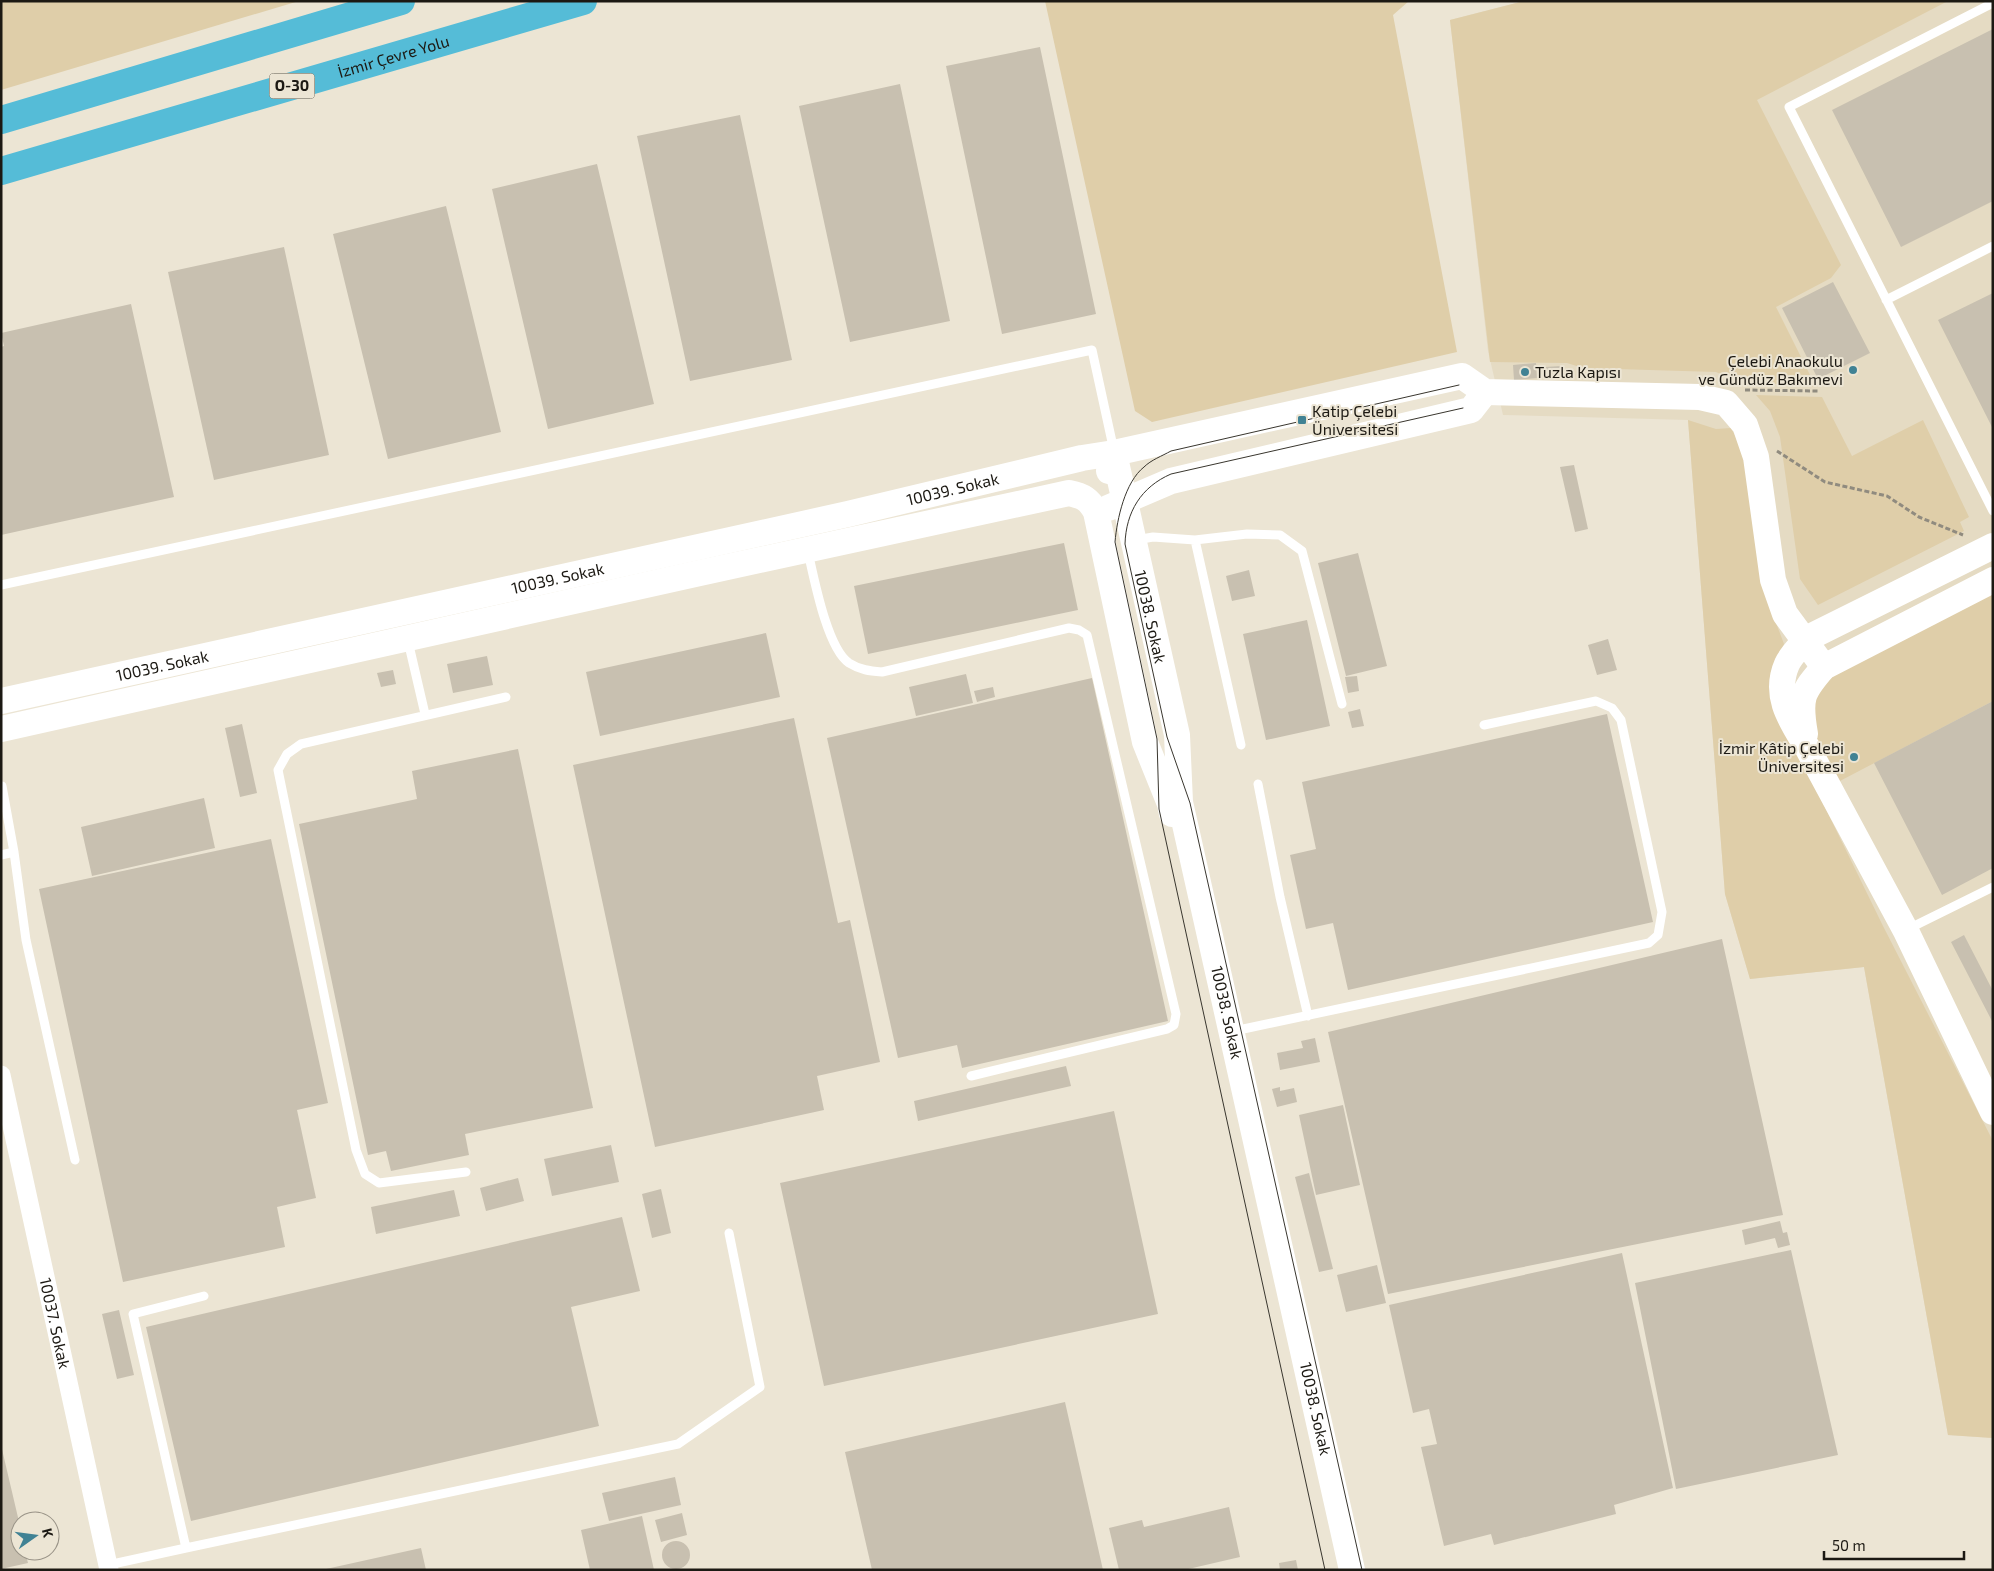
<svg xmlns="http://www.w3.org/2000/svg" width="1994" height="1571" viewBox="0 0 1994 1571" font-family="'Exo 2',sans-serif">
	<rect width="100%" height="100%" fill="#ece5d4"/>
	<!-- built -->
	<path fill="#e5dbc3" d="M 1524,1 L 1993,1 L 1993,1438 L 1948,1435 L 1864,967 L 1750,979 L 1725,894 L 1688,420 L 1503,415 L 1488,351 L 1450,20 Z"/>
	<!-- green -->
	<path fill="#dfcea9" d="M 1,1 L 299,1 L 1,90 Z
		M 1045,1 L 1409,1 L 1393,15 L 1457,352 L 1152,422 L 1135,411 Z
		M 1524,1 L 1948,1 L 1757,100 L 1841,265 L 1831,278 L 1776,307 L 1816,387 L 1736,381 L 1716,372 L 1583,368 L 1567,363 L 1490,362 L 1450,20 Z
		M 1756,395 L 1822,397 L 1852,456 L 1923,420 L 1969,517 L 1960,522 L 1964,531 L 1818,605 L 1800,579 L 1780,437 L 1770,411 Z
		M 1688,420 L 1716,429 L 1731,428 L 1742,448 L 1764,591 L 1784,644 L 1772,680 L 1776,707 L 1883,926 L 1993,1141 L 1993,1438 L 1948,1435 L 1864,967 L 1750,979 L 1725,894 Z
		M 1993,590 L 1993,701 L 1838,782 L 1812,733 L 1812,692 L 1818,682 Z"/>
	<!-- building -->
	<path fill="#c8c0b0" d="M 1993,29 L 1993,201 L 1901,247 L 1832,110 Z
		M 1040,47 L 1096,314 L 1002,334 L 946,66 Z
		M 900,84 L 950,321 L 850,342 L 799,106 Z
		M 740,115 L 792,360 L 690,381 L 637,136 Z
		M 597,164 L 654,404 L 548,429 L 492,189 Z
		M 446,206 L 501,432 L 388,459 L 333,234 Z
		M 284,247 L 329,455 L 214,480 L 168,272 Z
		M 1833,282 L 1870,353 L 1818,379 L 1782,308 Z
		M 1993,293 L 1993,429 L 1938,320 Z
		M 131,304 L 174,497 L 1,535 L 1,347 L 4,346 L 1,333 Z
		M 1536,363 L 1537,378 L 1514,380 L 1513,365 Z
		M 1561,366 L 1562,374 L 1546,375 L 1545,367 Z
		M 1574,465 L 1588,529 L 1575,532 L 1560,467 Z
		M 1064,543 L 1078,610 L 868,654 L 854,586 Z
		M 1358,553 L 1387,666 L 1346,676 L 1318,563 Z
		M 1249,570 L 1255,596 L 1232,601 L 1226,576 Z
		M 1307,620 L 1330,726 L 1266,740 L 1243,634 Z
		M 766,633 L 780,697 L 600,736 L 586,672 Z
		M 1608,639 L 1617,670 L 1597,675 L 1588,645 Z
		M 487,656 L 493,685 L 453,693 L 447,664 Z
		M 393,670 L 396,684 L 381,687 L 377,673 Z
		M 966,674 L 973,703 L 916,716 L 909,687 Z
		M 1357,676 L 1359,691 L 1348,693 L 1345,677 Z
		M 1092,678 L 1168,1021 L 962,1068 L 957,1045 L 898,1058 L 827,738 Z
		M 993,687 L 995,697 L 977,702 L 974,691 Z
		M 1993,701 L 1993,868 L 1942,895 L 1874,763 Z
		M 1360,709 L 1364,726 L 1352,728 L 1348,712 Z
		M 1607,714 L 1653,922 L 1348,990 L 1333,923 L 1306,929 L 1290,855 L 1316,849 L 1302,782 Z
		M 794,718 L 838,923 L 850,920 L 880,1062 L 817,1076 L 824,1110 L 655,1147 L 573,765 Z
		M 242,724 L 257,793 L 240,797 L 225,728 Z
		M 518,749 L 593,1108 L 465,1134 L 469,1155 L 391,1171 L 386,1151 L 368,1155 L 299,824 L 417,799 L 412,771 Z
		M 204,798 L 215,848 L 92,876 L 81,827 Z
		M 271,839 L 328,1103 L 297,1110 L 316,1198 L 277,1207 L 285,1247 L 123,1282 L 39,889 Z
		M 1964,935 L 1993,991 L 1993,1023 L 1951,942 Z
		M 1722,939 L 1783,1215 L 1388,1294 L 1328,1032 Z
		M 1315,1038 L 1320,1062 L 1280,1070 L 1277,1053 L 1303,1048 L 1301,1041 Z
		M 1066,1066 L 1071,1086 L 918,1121 L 914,1101 Z
		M 1280,1087 L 1280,1091 L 1294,1088 L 1297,1102 L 1277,1107 L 1272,1089 Z
		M 1343,1105 L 1360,1185 L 1316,1195 L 1299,1115 Z
		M 1114,1111 L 1158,1314 L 824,1386 L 780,1183 Z
		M 611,1145 L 619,1182 L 552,1196 L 544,1159 Z
		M 1309,1173 L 1333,1269 L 1319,1272 L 1295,1177 Z
		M 518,1178 L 524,1201 L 486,1211 L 480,1188 Z
		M 661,1189 L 671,1233 L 652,1238 L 642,1194 Z
		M 454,1190 L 460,1216 L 376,1234 L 371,1207 Z
		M 622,1217 L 640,1291 L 571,1307 L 599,1426 L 191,1521 L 146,1327 Z
		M 1780,1221 L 1783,1233 L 1787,1232 L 1790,1245 L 1778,1248 L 1775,1238 L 1745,1245 L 1742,1230 Z
		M 1791,1250 L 1838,1455 L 1676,1489 L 1635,1283 Z
		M 1622,1253 L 1673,1488 L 1614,1505 L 1616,1514 L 1494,1545 L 1491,1534 L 1444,1546 L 1421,1447 L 1437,1444 L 1429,1409 L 1413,1413 L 1389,1305 Z
		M 1377,1265 L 1386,1303 L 1346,1312 L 1337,1275 Z
		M 119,1310 L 134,1375 L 117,1379 L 102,1314 Z
		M 1065,1402 L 1103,1570 L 872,1570 L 845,1452 Z
		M 1,1445 L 20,1526 L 20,1551 L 25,1551 L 28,1563 L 1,1569 Z
		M 675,1477 L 681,1505 L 609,1521 L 602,1493 Z
		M 1229,1507 L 1240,1557 L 1184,1570 L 1119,1570 L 1109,1528 L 1142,1520 L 1144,1527 Z
		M 682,1513 L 687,1535 L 661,1542 L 655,1520 Z
		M 642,1516 L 654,1570 L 590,1570 L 581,1530 Z
		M662 1555a14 14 0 1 1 28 0a14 14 0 1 1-28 0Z
		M 421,1548 L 426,1570 L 326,1570 L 326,1569 Z
		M 1296,1560 L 1298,1570 L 1280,1570 L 1279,1563 Z"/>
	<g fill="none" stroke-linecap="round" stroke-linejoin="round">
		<!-- path -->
		<path stroke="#908b7f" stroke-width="3" stroke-dasharray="5 2.5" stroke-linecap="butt" d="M 1745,390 L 1819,391
			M 1777,451 L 1825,482 L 1887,496 L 1919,517 L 1963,535"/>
		<!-- lane -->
		<path stroke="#fff" stroke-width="9" d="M 1993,3 L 1789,107 L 1993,511
			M 1886,300 L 1993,246
			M 1136,540 L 1153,537 L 1195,540 L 1247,534 L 1280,535 L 1302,551 L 1342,704
			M 1195,540 L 1241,745
			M 808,552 C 814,578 827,648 849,663 C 860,670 870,671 882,672 L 1069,628 L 1079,630 L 1087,635 L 1176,1014 L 1174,1025 L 1167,1029 L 971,1076
			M 1,585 L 1092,350 L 1114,451
			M 408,641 L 425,714
			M 1258,784 L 1280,897 L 1308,1016
			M 2,786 L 14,852 L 26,940 L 75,1160
			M 1,855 L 14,852
			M 1908,929 L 1993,887
			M 1234,1031 L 1649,943 L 1658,935 L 1662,912 L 1621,720 L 1612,708 L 1596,701 L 1484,725
			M 466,1172 L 379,1183 L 365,1174 L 356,1150 L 278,770 L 287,754 L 301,744 L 506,697
			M 186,1548 L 678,1444 L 760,1387 L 729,1233
			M 108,1565 L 186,1548 L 133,1314 L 204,1296"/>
		<!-- street -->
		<path stroke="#fff" stroke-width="19" id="s1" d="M 1,1075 L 109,1570"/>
		<!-- secondary -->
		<g stroke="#fff" stroke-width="26">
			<path d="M 1109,471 L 1114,453 L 1462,376 L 1485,392 L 1700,397 L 1726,403 L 1745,425 L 1756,457 L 1773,580 L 1785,614 L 1824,667"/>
			<path d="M 1108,508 L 1171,481 L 1471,410 L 1485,392"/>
			<path d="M 1993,546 L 1806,639 C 1800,647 1791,655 1787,664 C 1773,696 1791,721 1807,747 L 1906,931 L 1993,1112"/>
			<path id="s2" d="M 1,701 L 848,514 L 1082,458 L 1114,453 L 1177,735 L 1180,802 L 1352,1570"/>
			<path d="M 1,729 L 695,574 L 1069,493 C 1083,496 1089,499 1096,512 L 1145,742 L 1170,804 L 1172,814"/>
			<path d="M 1805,734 C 1799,699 1801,693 1824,667 L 1993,580"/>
		</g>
		<!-- highway -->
		<g stroke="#55bcd7" stroke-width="28">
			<path d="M 1,120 L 401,1"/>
			<path id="s3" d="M 1,171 L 583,1"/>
		</g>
		<!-- tram -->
		<path stroke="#39362e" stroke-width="1" d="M 1325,1570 L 1159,809 L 1157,739 L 1115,542 C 1117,519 1125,482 1144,467 C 1151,460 1162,456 1171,451 L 1459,385
			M 1362,1570 L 1190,803 L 1167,737 L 1125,544 C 1126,512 1141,487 1171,474 L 1463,408"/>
	</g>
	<!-- markers -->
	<g fill="#408294" stroke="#ece5d4" stroke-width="2">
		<circle cx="1853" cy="370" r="5"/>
		<circle cx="1525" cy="372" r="5"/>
		<rect x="1297" y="415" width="10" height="10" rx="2.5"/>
		<circle cx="1854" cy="757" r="5"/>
	</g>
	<g text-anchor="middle" stroke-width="4" stroke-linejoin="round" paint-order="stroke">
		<!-- shield labels -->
		<rect fill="#ece5d4" stroke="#5a564d" stroke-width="1" x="269.5" y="73.5" width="45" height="25" rx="4"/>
		<g font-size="15" font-weight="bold" fill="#1c1913">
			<text x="292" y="91">O-30</text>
		</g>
		<!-- street labels -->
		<g font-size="16" fill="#1c1913" stroke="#ece5d4">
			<text dy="6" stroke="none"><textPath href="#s3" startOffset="409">İzmir Çevre Yolu</textPath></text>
			<text dy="6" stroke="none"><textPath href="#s2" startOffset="975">10039. Sokak</textPath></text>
			<text dy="6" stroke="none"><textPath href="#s2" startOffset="570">10039. Sokak</textPath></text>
			<text dy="6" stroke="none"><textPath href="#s2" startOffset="1308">10038. Sokak</textPath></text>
			<text dy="6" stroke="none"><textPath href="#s2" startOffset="165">10039. Sokak</textPath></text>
			<text dy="6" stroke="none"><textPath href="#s2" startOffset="1712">10038. Sokak</textPath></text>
			<text dy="6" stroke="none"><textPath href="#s1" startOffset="254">10037. Sokak</textPath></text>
			<text dy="6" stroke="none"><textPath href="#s2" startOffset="2118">10038. Sokak</textPath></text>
		</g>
		<!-- poi labels -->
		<g font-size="16" fill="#1c1913" stroke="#ece5d4" text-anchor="end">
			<text x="1843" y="367">Çelebi Anaokulu<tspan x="1843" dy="18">ve Gündüz Bakımevi</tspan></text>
			<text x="1535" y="378" text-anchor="start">Tuzla Kapısı</text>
			<text x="1312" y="417" text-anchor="start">Katip Çelebi<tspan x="1312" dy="18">Üniversitesi</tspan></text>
			<text x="1844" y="754">İzmir Kâtip Çelebi<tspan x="1844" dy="18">Üniversitesi</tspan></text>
		</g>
	</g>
	<!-- border -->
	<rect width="1994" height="1571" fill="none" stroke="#1c1913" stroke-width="5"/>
	<!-- north arrow -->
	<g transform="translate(35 1536) rotate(76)"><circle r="24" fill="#ece5d4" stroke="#999387"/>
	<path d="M0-4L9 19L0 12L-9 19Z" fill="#408294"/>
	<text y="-8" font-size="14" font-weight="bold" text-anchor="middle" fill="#1c1913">K</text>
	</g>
	<!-- scale -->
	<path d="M1824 1551v8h140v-8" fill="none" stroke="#1c1913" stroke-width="2.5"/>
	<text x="1832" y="1551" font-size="15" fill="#1c1913" stroke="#ece5d4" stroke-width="4" paint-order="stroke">50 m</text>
</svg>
